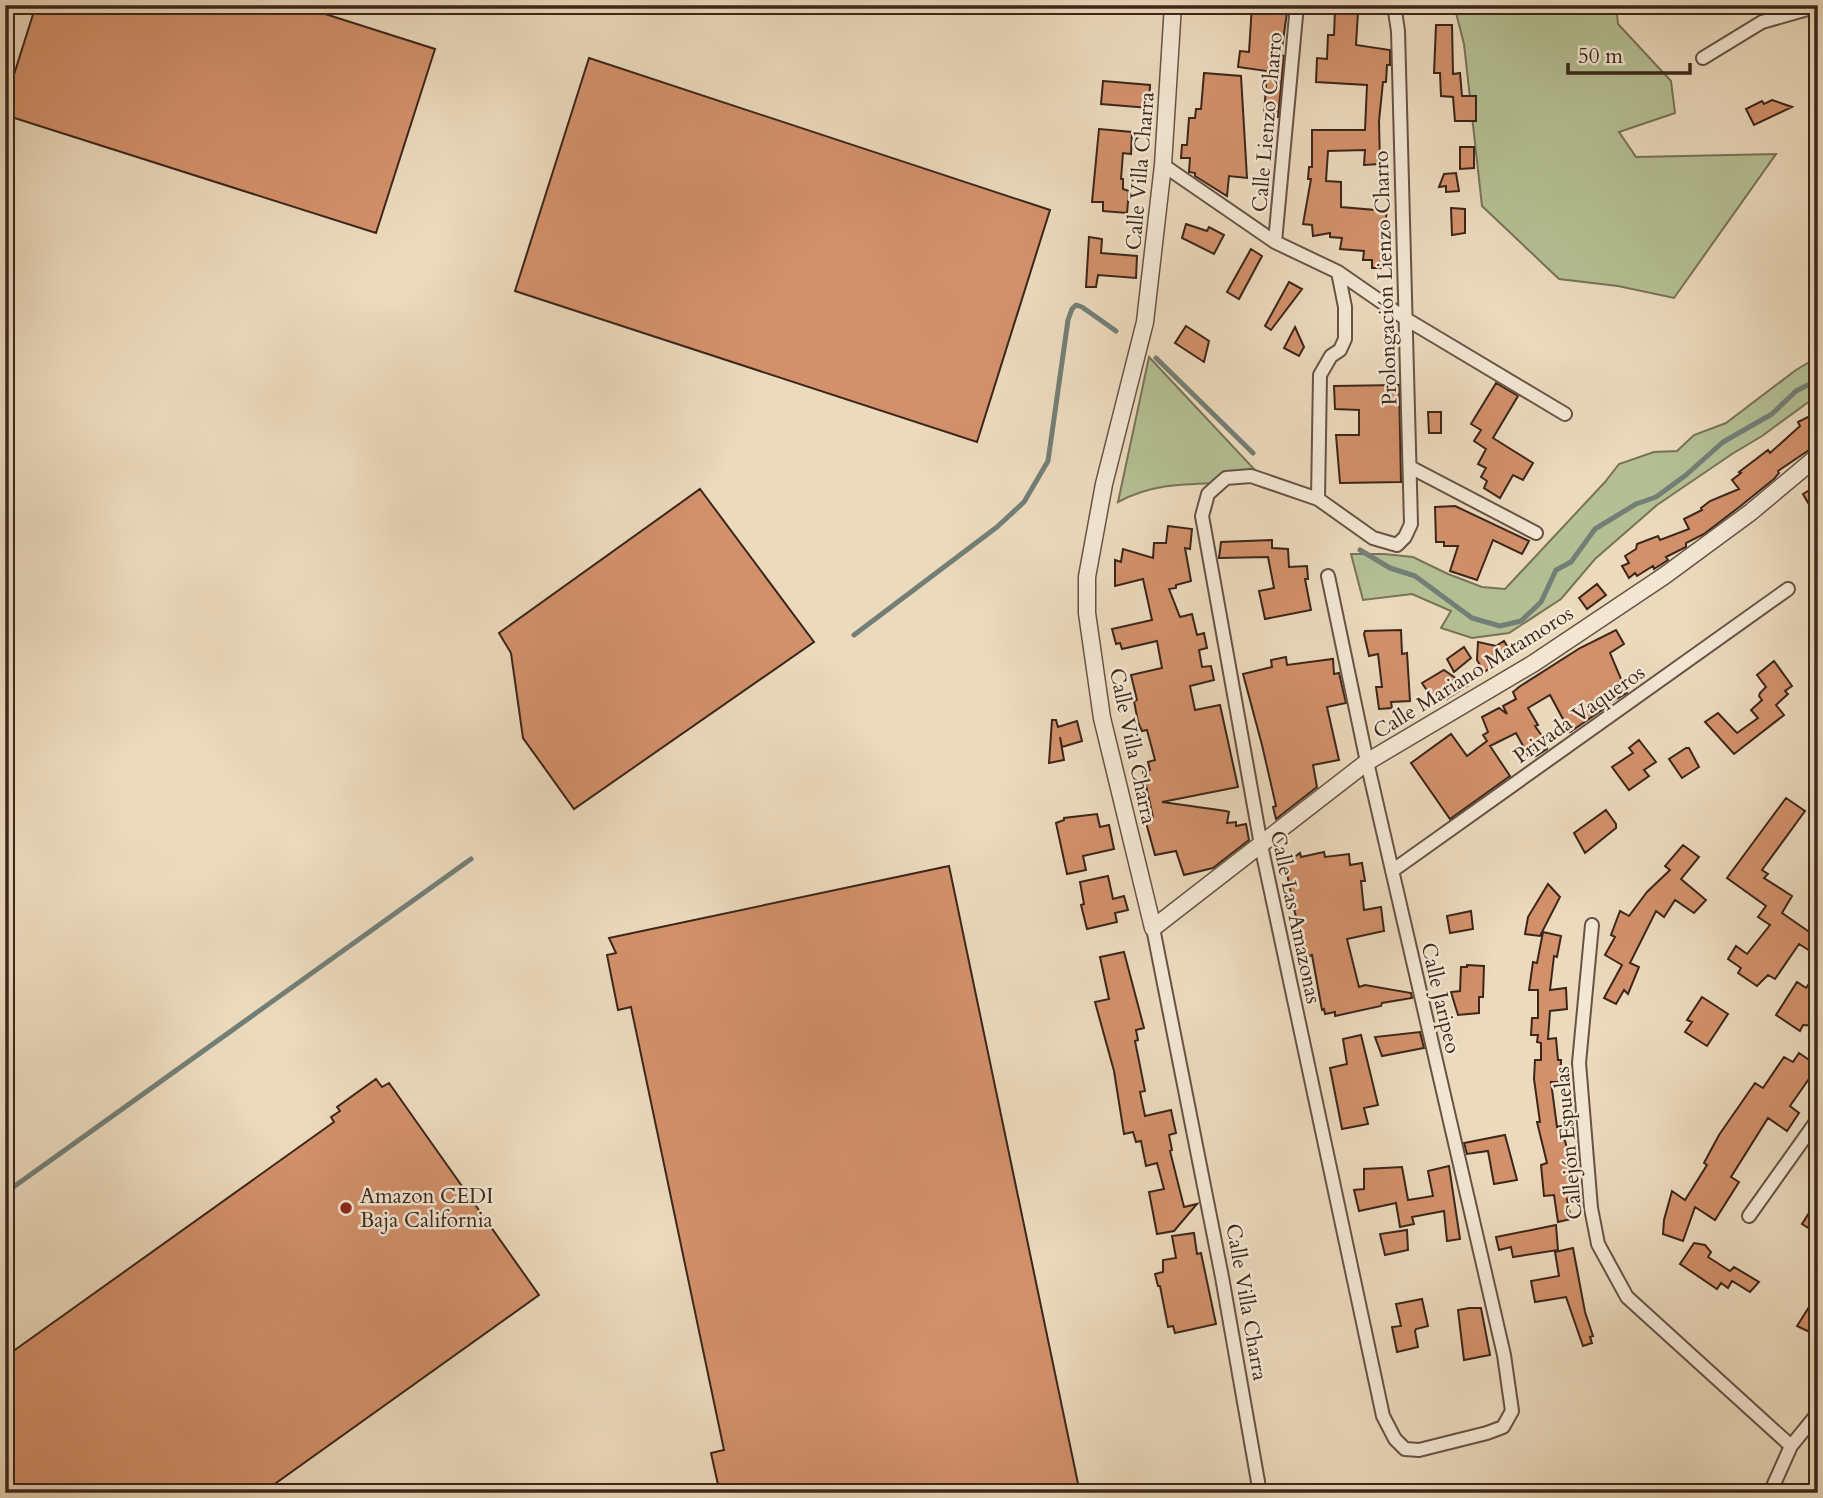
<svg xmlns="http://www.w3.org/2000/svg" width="1823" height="1498" viewBox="0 0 1823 1498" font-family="Cardo,serif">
	<rect width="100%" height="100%" fill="#ecdabd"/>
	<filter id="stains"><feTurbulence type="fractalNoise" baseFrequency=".00286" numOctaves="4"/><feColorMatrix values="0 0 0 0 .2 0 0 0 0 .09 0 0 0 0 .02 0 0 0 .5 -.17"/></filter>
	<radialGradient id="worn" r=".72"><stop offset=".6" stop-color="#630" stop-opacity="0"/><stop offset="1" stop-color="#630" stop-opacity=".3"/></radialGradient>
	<!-- green -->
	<path fill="#b4c094" stroke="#787358" stroke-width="2" d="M 1454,5 L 1616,5 L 1618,24 L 1671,81 L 1675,113 L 1619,132 L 1636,157 L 1776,154 L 1674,298 L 1618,286 L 1559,279 L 1482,206 L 1464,44 Z
		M 1149,357 L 1255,470 L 1251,476 C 1240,479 1229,483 1218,483 C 1182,484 1151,484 1118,502 Z
		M 1818,357 L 1818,395 L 1762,436 L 1732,454 L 1657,505 L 1595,559 L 1561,599 L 1509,633 L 1472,638 L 1441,628 L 1451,611 L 1412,594 L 1363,600 L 1351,554 L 1384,554 L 1413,557 L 1448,574 L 1482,587 L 1505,589 L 1605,482 L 1619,464 L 1654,452 L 1677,451 L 1694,435 L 1726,423 L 1796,370 Z"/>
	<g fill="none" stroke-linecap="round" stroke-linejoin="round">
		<!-- stream -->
		<path stroke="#737f76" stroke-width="5" d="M 1156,358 L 1253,453
			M 1360,550 L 1390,568 L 1415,576 L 1472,618 L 1500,626 L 1521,621 L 1541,602 L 1556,570 L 1571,562 L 1595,529 L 1636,504 L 1656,497 L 1686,475 L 1723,442 L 1772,414 L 1796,391 L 1818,380
			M 854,635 L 997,527 L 1024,502 L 1048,461 L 1068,320 L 1072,309 L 1076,305 L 1082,307 L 1116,331
			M 5,1193 L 471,859"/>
	</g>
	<!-- building -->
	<path fill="#d3916b" stroke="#3b261b" stroke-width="2" d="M 36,5 L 297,5 L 435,49 L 376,233 L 5,115 L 5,103 Z
		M 1252,5 L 1288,5 L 1281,55 L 1284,56 L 1278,117 L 1264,116 L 1267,71 L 1238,67 L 1240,51 L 1249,52 Z
		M 1335,10 L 1358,12 L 1356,45 L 1390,50 L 1390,65 L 1387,65 L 1386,82 L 1383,82 L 1379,121 L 1380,164 L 1364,165 L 1365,150 L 1328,151 L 1326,181 L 1341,182 L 1341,207 L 1387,211 L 1383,236 L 1386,236 L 1384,268 L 1372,268 L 1372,260 L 1363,260 L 1364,251 L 1340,249 L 1342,238 L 1330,237 L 1330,233 L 1313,236 L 1312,225 L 1303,224 L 1311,179 L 1308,179 L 1309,167 L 1312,167 L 1312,130 L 1365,130 L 1367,85 L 1316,82 L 1317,58 L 1327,59 L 1328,35 L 1334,35 Z
		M 1436,25 L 1452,25 L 1453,74 L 1460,73 L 1462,96 L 1476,96 L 1476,121 L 1455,121 L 1453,97 L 1441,96 L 1440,73 L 1434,73 Z
		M 589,58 L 1050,210 L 977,442 L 515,291 Z
		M 1204,73 L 1241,76 L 1247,178 L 1229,176 L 1227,196 L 1195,176 L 1195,173 L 1189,172 L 1190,158 L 1181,158 L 1182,145 L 1187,145 L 1189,118 L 1195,118 L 1196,109 L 1201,109 Z
		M 1103,81 L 1150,85 L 1149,108 L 1101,104 Z
		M 1772,100 L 1792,107 L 1754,125 L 1746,109 L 1762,101 L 1764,104 Z
		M 1099,129 L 1132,132 L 1131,154 L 1123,153 L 1121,179 L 1123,179 L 1123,189 L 1129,191 L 1127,213 L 1103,211 L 1103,202 L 1092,202 Z
		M 1460,147 L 1474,147 L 1474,168 L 1460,169 Z
		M 1456,173 L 1459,191 L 1446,192 L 1446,186 L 1439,187 L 1444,174 Z
		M 1451,208 L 1465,209 L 1465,233 L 1452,235 Z
		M 1186,224 L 1207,231 L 1209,227 L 1224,235 L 1214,254 L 1182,238 Z
		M 1089,237 L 1102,239 L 1101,253 L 1137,256 L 1136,278 L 1098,275 L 1096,287 L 1086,287 Z
		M 1251,249 L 1262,256 L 1239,299 L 1227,292 Z
		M 1289,282 L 1302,289 L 1271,330 L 1265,326 Z
		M 1186,326 L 1209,341 L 1204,362 L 1175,343 Z
		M 1295,327 L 1304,347 L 1299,356 L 1284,348 Z
		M 1496,383 L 1518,396 L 1493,438 L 1533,463 L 1523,480 L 1513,475 L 1500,498 L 1484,488 L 1487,481 L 1481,477 L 1486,468 L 1478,464 L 1486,449 L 1474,441 L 1481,430 L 1471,424 Z
		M 1399,385 L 1401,482 L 1340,483 L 1336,435 L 1359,435 L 1359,410 L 1335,409 L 1334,386 Z
		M 1428,412 L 1441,412 L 1441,433 L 1429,433 Z
		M 1818,412 L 1818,444 L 1778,471 L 1779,473 L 1774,479 L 1738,508 L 1704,534 L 1686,543 L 1686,547 L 1666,557 L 1668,560 L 1654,569 L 1653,566 L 1637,576 L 1635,573 L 1629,578 L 1622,566 L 1629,563 L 1625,556 L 1636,549 L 1637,544 L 1658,536 L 1660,540 L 1689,529 L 1684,519 L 1702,510 L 1701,508 L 1710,501 L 1739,489 L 1732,480 L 1741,473 L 1739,472 L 1768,450 L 1770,453 L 1800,426 L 1798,422 Z
		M 1818,485 L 1818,520 L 1803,494 Z
		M 700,489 L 814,642 L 574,809 L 523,738 L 511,653 L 499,633 Z
		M 1455,506 L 1529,541 L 1522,554 L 1493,540 L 1477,580 L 1450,571 L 1458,546 L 1444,546 L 1444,542 L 1436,542 L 1435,507 Z
		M 1168,526 L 1192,529 L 1190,549 L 1185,548 L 1191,581 L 1176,585 L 1176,588 L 1169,589 L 1180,617 L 1192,614 L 1197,635 L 1204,633 L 1207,648 L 1199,650 L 1202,667 L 1211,666 L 1214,680 L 1190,686 L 1195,710 L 1220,705 L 1238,787 L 1162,802 L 1226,811 L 1229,812 L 1227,823 L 1236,822 L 1236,826 L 1246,824 L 1249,840 L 1213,868 L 1184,875 L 1176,851 L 1155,855 L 1145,819 L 1153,817 L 1143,772 L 1150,770 L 1148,762 L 1155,760 L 1147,730 L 1142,731 L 1138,722 L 1134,701 L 1137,700 L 1131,675 L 1162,668 L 1157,641 L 1122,649 L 1120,643 L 1116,644 L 1112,629 L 1152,620 L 1143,579 L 1115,586 L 1115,560 L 1121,562 L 1123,549 L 1153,558 L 1154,543 L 1166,543 Z
		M 1272,540 L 1272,548 L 1288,549 L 1289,567 L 1307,566 L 1308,579 L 1305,579 L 1311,610 L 1265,619 L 1259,591 L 1274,588 L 1268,557 L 1219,558 L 1221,542 Z
		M 1597,584 L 1606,595 L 1587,609 L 1579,598 Z
		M 1401,630 L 1402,654 L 1407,653 L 1410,701 L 1391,702 L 1392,708 L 1379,709 L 1376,687 L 1382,687 L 1378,654 L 1369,656 L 1364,634 L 1365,631 Z
		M 1616,630 L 1624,644 L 1610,653 L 1627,693 L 1607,704 L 1608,706 L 1570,732 L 1550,695 L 1528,708 L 1538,725 L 1535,726 L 1547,743 L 1547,749 L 1536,756 L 1533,751 L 1528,755 L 1516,733 L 1490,746 L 1510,776 L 1450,819 L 1411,763 L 1451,734 L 1467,756 L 1487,741 L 1483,735 L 1488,732 L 1482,717 L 1499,708 L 1507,714 L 1503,706 L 1516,699 L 1513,692 L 1519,687 L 1580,648 Z
		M 1504,641 L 1512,654 L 1484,672 L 1477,660 L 1478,642 L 1496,646 Z
		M 1464,647 L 1471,658 L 1454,672 L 1447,659 Z
		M 1286,657 L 1287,665 L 1333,659 L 1334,674 L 1339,673 L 1346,703 L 1327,707 L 1339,760 L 1313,765 L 1317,787 L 1276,819 L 1273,807 L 1276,806 L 1262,745 L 1243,674 L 1272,667 L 1271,660 Z
		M 1774,661 L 1792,686 L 1785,691 L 1788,694 L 1776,705 L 1784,715 L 1734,754 L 1705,722 L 1718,713 L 1737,733 L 1758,718 L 1751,710 L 1762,700 L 1759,696 L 1760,693 L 1766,687 L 1757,675 Z
		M 1444,670 L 1467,686 L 1445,700 L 1442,696 L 1434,701 L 1422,683 Z
		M 1052,720 L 1056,720 L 1058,727 L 1077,721 L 1082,741 L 1062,747 L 1060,737 L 1064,760 L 1049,763 Z
		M 1639,740 L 1656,762 L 1644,770 L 1649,776 L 1629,790 L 1612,767 L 1633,753 L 1629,748 Z
		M 1686,748 L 1689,748 L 1699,767 L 1682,778 L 1669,759 Z
		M 1786,798 L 1805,811 L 1762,870 L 1768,874 L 1764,878 L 1792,896 L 1782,913 L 1818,938 L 1818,956 L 1799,944 L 1775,979 L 1768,975 L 1757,986 L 1738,973 L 1741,968 L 1728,959 L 1736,946 L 1747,954 L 1770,925 L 1758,917 L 1766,906 L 1727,878 Z
		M 1606,810 L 1616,824 L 1616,828 L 1585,853 L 1574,833 Z
		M 1097,814 L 1100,827 L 1109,825 L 1114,849 L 1083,856 L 1086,870 L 1067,874 L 1056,823 L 1064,820 L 1064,818 Z
		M 1683,845 L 1699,857 L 1681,879 L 1706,900 L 1694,913 L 1675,900 L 1664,917 L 1656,911 L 1630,963 L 1639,967 L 1628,994 L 1624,990 L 1616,1004 L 1604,998 L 1622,965 L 1605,955 L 1615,937 L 1611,935 L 1620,911 L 1629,916 L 1647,892 L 1670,870 L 1665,866 Z
		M 1324,852 L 1325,857 L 1349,854 L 1350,865 L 1362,863 L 1365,881 L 1361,881 L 1364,910 L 1381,907 L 1384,931 L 1347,939 L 1359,987 L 1365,985 L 1411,993 L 1412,998 L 1382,1003 L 1381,1006 L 1335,1016 L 1335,1012 L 1325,1014 L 1324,1009 L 1322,1010 L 1312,955 L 1304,957 L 1285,864 L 1300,853 L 1301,857 Z
		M 949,866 L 1080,1493 L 732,1493 L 731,1487 L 719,1489 L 711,1453 L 724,1450 L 631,1007 L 618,1010 L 607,955 L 616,953 L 609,938 Z
		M 1108,876 L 1113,899 L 1124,896 L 1128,910 L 1115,913 L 1117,922 L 1087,929 L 1081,905 L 1084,904 L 1080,882 Z
		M 1548,884 L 1560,897 L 1540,936 L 1525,934 L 1528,917 Z
		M 1471,911 L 1473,929 L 1450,933 L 1447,916 Z
		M 1543,932 L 1561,936 L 1557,957 L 1554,956 L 1550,990 L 1566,988 L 1567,1009 L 1550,1011 L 1548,1039 L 1556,1038 L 1558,1060 L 1561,1060 L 1560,1082 L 1551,1082 L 1557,1127 L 1561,1126 L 1568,1152 L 1568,1178 L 1570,1178 L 1572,1198 L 1567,1199 L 1571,1219 L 1558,1222 L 1554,1195 L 1544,1196 L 1541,1165 L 1547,1163 L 1537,1122 L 1540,1122 L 1534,1079 L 1535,1060 L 1541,1060 L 1541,1043 L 1537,1042 L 1538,1035 L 1531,1035 L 1532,1018 L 1538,1018 L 1538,990 L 1529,990 L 1533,962 L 1537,963 Z
		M 1124,952 L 1144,1028 L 1136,1030 L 1138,1040 L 1135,1041 L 1145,1091 L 1140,1092 L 1145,1116 L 1171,1110 L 1176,1133 L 1169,1135 L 1172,1150 L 1170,1151 L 1184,1207 L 1197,1204 L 1174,1231 L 1157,1234 L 1149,1192 L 1164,1189 L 1157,1163 L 1146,1166 L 1141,1141 L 1136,1142 L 1133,1132 L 1124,1134 L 1114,1071 L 1095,1002 L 1109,999 L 1100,957 Z
		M 1467,965 L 1484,966 L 1483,997 L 1479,997 L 1479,1013 L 1458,1015 L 1451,992 L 1460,991 L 1461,967 L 1467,967 Z
		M 1818,971 L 1818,1026 L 1803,1025 L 1800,1031 L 1776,1015 L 1797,982 L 1806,988 Z
		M 1702,997 L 1728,1014 L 1707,1046 L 1685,1032 L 1692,1022 L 1687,1020 Z
		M 1420,1032 L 1424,1048 L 1382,1056 L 1375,1037 Z
		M 1361,1035 L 1378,1105 L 1364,1108 L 1368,1124 L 1342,1129 L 1330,1068 L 1347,1064 L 1343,1039 Z
		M 1799,1053 L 1818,1066 L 1790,1106 L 1799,1113 L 1787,1131 L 1768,1118 L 1731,1177 L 1739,1182 L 1715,1220 L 1695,1207 L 1683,1241 L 1663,1234 L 1664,1220 L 1672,1191 L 1685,1200 L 1707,1165 L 1704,1163 L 1719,1135 L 1755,1083 L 1763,1088 L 1784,1057 L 1793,1062 Z
		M 376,1079 L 382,1087 L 389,1083 L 539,1295 L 262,1493 L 5,1493 L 5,1357 L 334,1122 L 331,1117 L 340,1111 L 337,1107 Z
		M 1505,1135 L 1517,1180 L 1494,1184 L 1488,1151 L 1467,1154 L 1464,1143 Z
		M 1449,1166 L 1460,1239 L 1447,1241 L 1444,1211 L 1412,1217 L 1414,1224 L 1400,1227 L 1396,1203 L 1359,1211 L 1354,1190 L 1364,1189 L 1364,1169 L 1402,1167 L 1408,1200 L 1433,1196 L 1428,1171 Z
		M 1818,1199 L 1818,1234 L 1802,1224 Z
		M 1556,1225 L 1558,1250 L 1513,1257 L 1511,1247 L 1499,1250 L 1496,1237 Z
		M 1407,1230 L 1408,1250 L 1385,1255 L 1380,1234 Z
		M 1194,1233 L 1197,1254 L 1201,1253 L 1216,1324 L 1175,1333 L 1173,1326 L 1168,1327 L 1160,1286 L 1158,1286 L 1155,1274 L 1163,1272 L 1163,1260 L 1176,1258 L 1172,1236 Z
		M 1694,1243 L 1705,1245 L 1711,1252 L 1708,1257 L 1730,1271 L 1734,1267 L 1759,1282 L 1750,1292 L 1732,1281 L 1728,1288 L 1721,1283 L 1717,1289 L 1680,1264 Z
		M 1573,1248 L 1585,1312 L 1593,1336 L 1590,1337 L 1592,1343 L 1583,1346 L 1566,1297 L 1535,1302 L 1531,1281 L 1559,1276 L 1555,1252 Z
		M 1422,1299 L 1428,1326 L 1416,1329 L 1415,1331 L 1418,1347 L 1397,1352 L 1392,1327 L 1401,1326 L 1396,1304 Z
		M 1809,1307 L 1818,1312 L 1818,1336 L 1797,1326 Z
		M 1469,1308 L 1481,1308 L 1490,1355 L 1464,1360 L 1458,1310 Z"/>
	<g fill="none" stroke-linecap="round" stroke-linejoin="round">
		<defs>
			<path id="minor" d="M 1703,58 L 1762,22 L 1818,6
				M 1163,165 L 1275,242 L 1338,272 L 1406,319 L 1565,414
				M 1275,242 L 1297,5
				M 1410,467 L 1536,533
				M 1318,499 L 1320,375 L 1331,356 L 1340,350 L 1345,339 L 1345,307 L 1338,272
				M 1328,576 L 1367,762 L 1504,1355 L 1512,1411 L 1503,1427 L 1487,1433 L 1419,1450 L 1405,1449 L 1395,1439 L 1383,1416 L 1261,845 L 1202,516 L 1208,494 L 1226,478 L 1251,476 L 1318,499 L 1373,538 L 1397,545 L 1405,537 L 1411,524 L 1398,31 L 1394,5
				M 1392,871 L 1788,589
				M 1592,925 L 1579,1063 L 1591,1208 L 1598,1244 L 1627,1297 L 1791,1446
				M 1153,928 L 1222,1277 L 1260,1493
				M 1749,1216 L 1818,1119
				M 1770,1493 L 1791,1446 L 1818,1413"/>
			<path id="tertiary" d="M 1173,5 L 1163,165 L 1145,322 L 1104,484 L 1087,577 L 1087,613 L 1102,718 L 1153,928 L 1367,762 L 1534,663 L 1664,576 L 1751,512 L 1818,456"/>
		</defs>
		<!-- minor casing -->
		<use href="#minor" stroke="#675344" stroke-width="16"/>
		<!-- tertiary casing -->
		<use href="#tertiary" stroke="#675344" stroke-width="19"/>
		<!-- minor -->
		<use href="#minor" stroke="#f3e7d4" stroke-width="12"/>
		<!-- tertiary -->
		<use href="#tertiary" stroke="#f3e7d4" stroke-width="16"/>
	</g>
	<!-- markers -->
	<circle fill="#8f2418" stroke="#f3e7d4" stroke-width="2.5" cx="346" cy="1208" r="7"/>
	<g text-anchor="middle" stroke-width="5" stroke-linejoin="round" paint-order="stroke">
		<!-- street labels -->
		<g font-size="21" fill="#3b261b" stroke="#f3e7d4">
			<text transform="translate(1267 122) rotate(-85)" y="7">Calle Lienzo Charro</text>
			<text transform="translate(1140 171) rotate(-85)" y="7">Calle Villa Charra</text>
			<text transform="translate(1385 278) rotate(-92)" y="7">Prolongación Lienzo Charro</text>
			<text transform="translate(1473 672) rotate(-32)" y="7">Calle Mariano Matamoros</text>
			<text transform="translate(1579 714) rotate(-35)" y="7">Privada Vaqueros</text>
			<text transform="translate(1133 746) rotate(78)" y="7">Calle Villa Charra</text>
			<text transform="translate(1296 917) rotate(78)" y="7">Calle Las Amazonas</text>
			<text transform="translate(1441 998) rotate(77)" y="7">Calle Jaripeo</text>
			<text transform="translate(1568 1143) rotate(-95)" y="7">Callejón Espuelas</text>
			<text transform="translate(1247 1302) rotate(80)" y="7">Calle Villa Charra</text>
		</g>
		<!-- poi labels -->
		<g font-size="21" fill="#3b261b" stroke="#f3e7d4" text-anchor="start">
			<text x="360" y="1203">Amazon CEDI<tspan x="360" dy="24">Baja California</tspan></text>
		</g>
	</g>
	<!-- margin -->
	<rect width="1823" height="1498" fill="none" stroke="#ecdabd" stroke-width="28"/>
	<rect x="7" y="7" width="1809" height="1484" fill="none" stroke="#3b261b" stroke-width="3.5"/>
	<rect x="14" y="14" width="1795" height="1470" fill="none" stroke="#3b261b" stroke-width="2"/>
	<!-- scale -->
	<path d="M1568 63v10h122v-10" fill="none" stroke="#3b261b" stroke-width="3.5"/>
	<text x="1578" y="63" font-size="21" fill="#3b261b" stroke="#f3e7d4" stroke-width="5" paint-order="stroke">50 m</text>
	<rect width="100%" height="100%" filter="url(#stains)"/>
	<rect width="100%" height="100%" fill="url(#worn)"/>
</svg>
